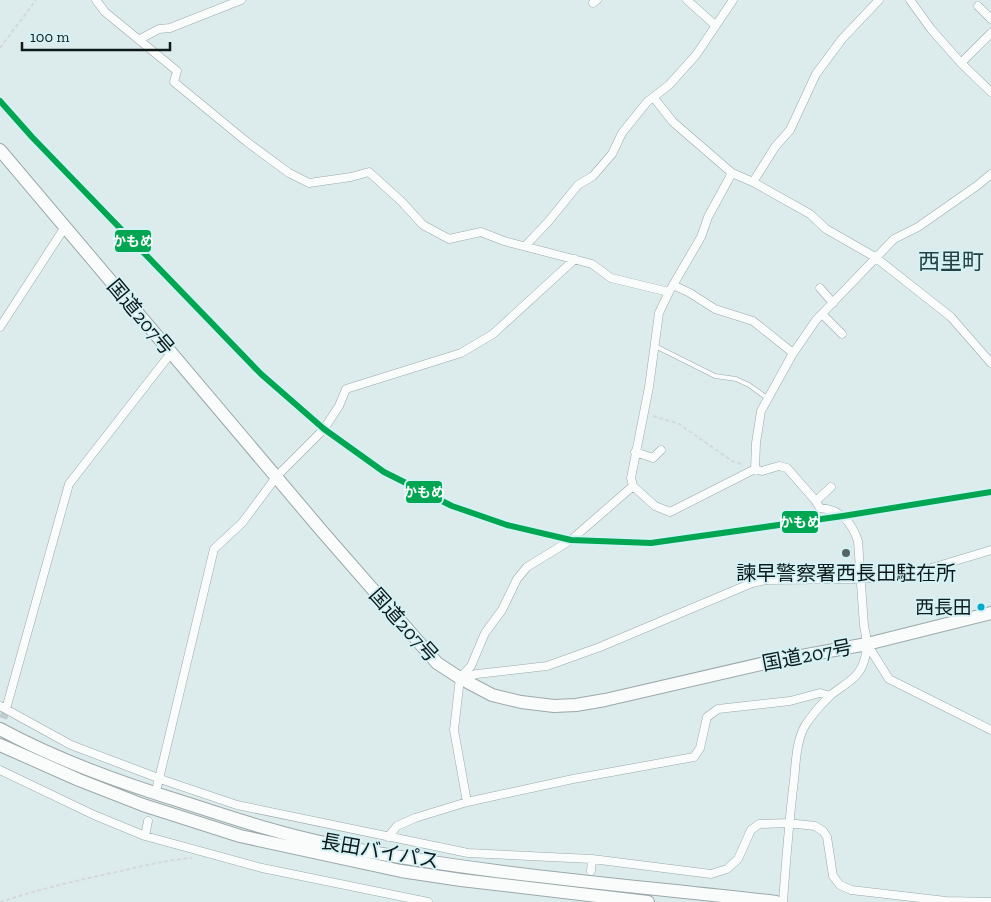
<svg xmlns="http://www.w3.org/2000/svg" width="991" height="902" viewBox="0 0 991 902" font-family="'Zilla Slab','Noto Sans JP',serif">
	<rect width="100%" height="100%" fill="#dceced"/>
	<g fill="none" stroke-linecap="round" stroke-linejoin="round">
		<!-- minor-tunnel -->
		<path stroke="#bdcccd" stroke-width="8" stroke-dasharray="8 4" stroke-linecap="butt" d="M 0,730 L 6,709"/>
		<defs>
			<path id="service" d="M 655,346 L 715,376 L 736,379 L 749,385 L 767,398"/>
			<path id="minor" d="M 96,0 L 105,12 L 177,71 L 174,82 L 247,142 L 289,173 L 309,183 L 351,177 L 369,172 L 401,201 L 423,225 L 449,239 L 481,232 L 504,241 L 592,264 L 611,278 L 669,292
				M 687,0 L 715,25
				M 910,0 L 931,29 L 961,63 L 991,92
				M 593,3 L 597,0
				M 978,6 L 991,19
				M 140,39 L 159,29 L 170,28 L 241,0
				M 961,63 L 991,33
				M 654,98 L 673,122 L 732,173 L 753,182 L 810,214 L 826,229 L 875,257 L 951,317 L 991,363
				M 732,173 L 708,217 L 701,237 L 669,292 L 659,313 L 649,387 L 631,478 L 633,486 L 655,506 L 670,512 L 755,469 L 762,471 L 779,466 L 787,468 L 815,500 L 820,508 C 841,510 851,521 858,541 L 864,626 C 867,636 867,643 866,653 C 862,678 848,681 831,695 C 822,703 813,714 806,724 C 796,740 796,762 794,780 C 789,821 786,861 783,902
				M 753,182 L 775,147 L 790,130 L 816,74 L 842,39 L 879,0
				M 525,246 L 548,222 L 578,185 L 593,176 L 612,154 L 622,133 L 647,102 L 669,85 L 696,55 L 733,0
				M 673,285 L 690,293 L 715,309 L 753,321 L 793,353
				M 820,288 L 833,303
				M 822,314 L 842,334
				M 0,327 L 65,227
				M 635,452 L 653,458 L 661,450
				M 755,469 L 756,443 L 761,411 L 792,355 L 816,320 L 894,239 L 918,227 L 978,185 L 991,174
				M 816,501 L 831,487
				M 867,644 L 889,679 L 991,730
				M 460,678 L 477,674 L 547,666 L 600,647 L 752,583 L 766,580 L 861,579 L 915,573 L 991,550
				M 0,706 L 71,745 L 166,781 L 237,805 L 468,853 L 592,859 L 711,874 L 727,869 L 738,859 L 751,830 L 759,824 L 788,823 L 815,826 L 823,831 L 827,837 L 833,876 L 840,885 L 851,890 L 946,901 L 991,902
				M 6,709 L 69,484 L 171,353
				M 0,770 L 94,815 L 145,836 L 262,868 L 428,902
				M 157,787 L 214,549 L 242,523 L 277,476 L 324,429 L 339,406 L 346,389 L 461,353 L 493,334 L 575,259
				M 467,802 L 454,730 L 460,678 L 471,666 L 485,633 L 502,610 L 517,579 L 527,567 L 571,540 L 633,486
				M 145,836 L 148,821
				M 388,837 L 397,826 L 415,818 L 467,802 L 573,779 L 694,757 L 700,748 L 707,717 L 718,709 L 790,701 L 820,693 L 830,696
				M 591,871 L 592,859"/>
			<path id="trunk" d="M 0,150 L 321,530 L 437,663 L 460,678 L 492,695 L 521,702 L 554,706 L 576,705 L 605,700 L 774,661 L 867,644 L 991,613
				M 0,729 C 57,760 121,783 183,802 C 232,818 283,835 334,845 C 479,874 629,885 776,902
				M 0,745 L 79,780 L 143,805 L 240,836 L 401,871 L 461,880 L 648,902"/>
		</defs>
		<!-- service casing -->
		<use href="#service" stroke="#9ca8a9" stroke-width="5"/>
		<!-- minor casing -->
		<use href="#minor" stroke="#9ca8a9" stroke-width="9"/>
		<!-- trunk casing -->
		<use href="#trunk" stroke="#9ca8a9" stroke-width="14"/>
		<!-- path -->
		<path stroke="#d4d9d9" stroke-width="2" stroke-dasharray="4 2.5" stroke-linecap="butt" d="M 0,48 L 36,0
			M 653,416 L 679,424 L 732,461 L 744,465
			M 0,902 C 37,890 74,881 112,873 C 139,867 165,860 192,858"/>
		<!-- service -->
		<use href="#service" stroke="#fafcfc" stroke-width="4"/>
		<!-- minor -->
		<use href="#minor" stroke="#fafcfc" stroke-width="8"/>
		<!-- trunk -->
		<use href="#trunk" stroke="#fafcfc" stroke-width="12"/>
		<defs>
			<path id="rail-1" d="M 0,101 L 32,137 L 261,374 L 324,429 L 384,472 L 452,506 L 507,525 L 571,540 L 651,543 L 843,516 L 991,492"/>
		</defs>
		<!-- rail-1 casing -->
		<use href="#rail-1" stroke="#d4f2f5" stroke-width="10"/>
		<!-- rail-1 -->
		<use href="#rail-1" stroke="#00a651" stroke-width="6"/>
	</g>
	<!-- markers -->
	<circle fill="#566364" stroke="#d4f2f5" stroke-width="2" cx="846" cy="553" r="5"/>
	<circle fill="#00a9ce" stroke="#d4f2f5" stroke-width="2" cx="981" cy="607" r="4.5"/>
	<g text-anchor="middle" stroke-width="4" stroke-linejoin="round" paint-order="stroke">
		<!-- bus labels -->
		<g font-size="19" fill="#0e191a" stroke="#d4f2f5" text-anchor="end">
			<text x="972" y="614">西長田</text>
		</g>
		<!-- street labels -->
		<g font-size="20" fill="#0e191a" stroke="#d4f2f5">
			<text transform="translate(141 317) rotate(50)" y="7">国道207号</text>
			<text transform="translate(404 625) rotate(48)" y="7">国道207号</text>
			<text transform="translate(807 655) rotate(-11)" y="7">国道207号</text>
			<text transform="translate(380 851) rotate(10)" y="7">長田バイパス</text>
		</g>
		<!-- poi labels -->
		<g font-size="20" fill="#0e191a" stroke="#d4f2f5">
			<text x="846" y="580">諫早警察署西長田駐在所</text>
		</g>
		<!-- quarter labels -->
		<g font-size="22" fill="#274042" stroke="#d4f2f5">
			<text x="951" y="269">西里町</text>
		</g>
	</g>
	<g stroke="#d4f2f5" stroke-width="2">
		<rect x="114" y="229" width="38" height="24" rx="5" fill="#00a651"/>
		<rect x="405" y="480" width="38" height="24" rx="5" fill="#00a651"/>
		<rect x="781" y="510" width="38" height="24" rx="5" fill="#00a651"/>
	</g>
	<g font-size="14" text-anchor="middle" font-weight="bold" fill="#fff">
		<text x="133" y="246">かもめ</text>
		<text x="424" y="497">かもめ</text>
		<text x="800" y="527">かもめ</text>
	</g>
	<!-- scale -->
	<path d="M22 42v8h148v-8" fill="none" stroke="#0e191a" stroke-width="2.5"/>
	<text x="30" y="42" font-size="15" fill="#0e191a" stroke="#d4f2f5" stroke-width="4" paint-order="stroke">100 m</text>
</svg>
